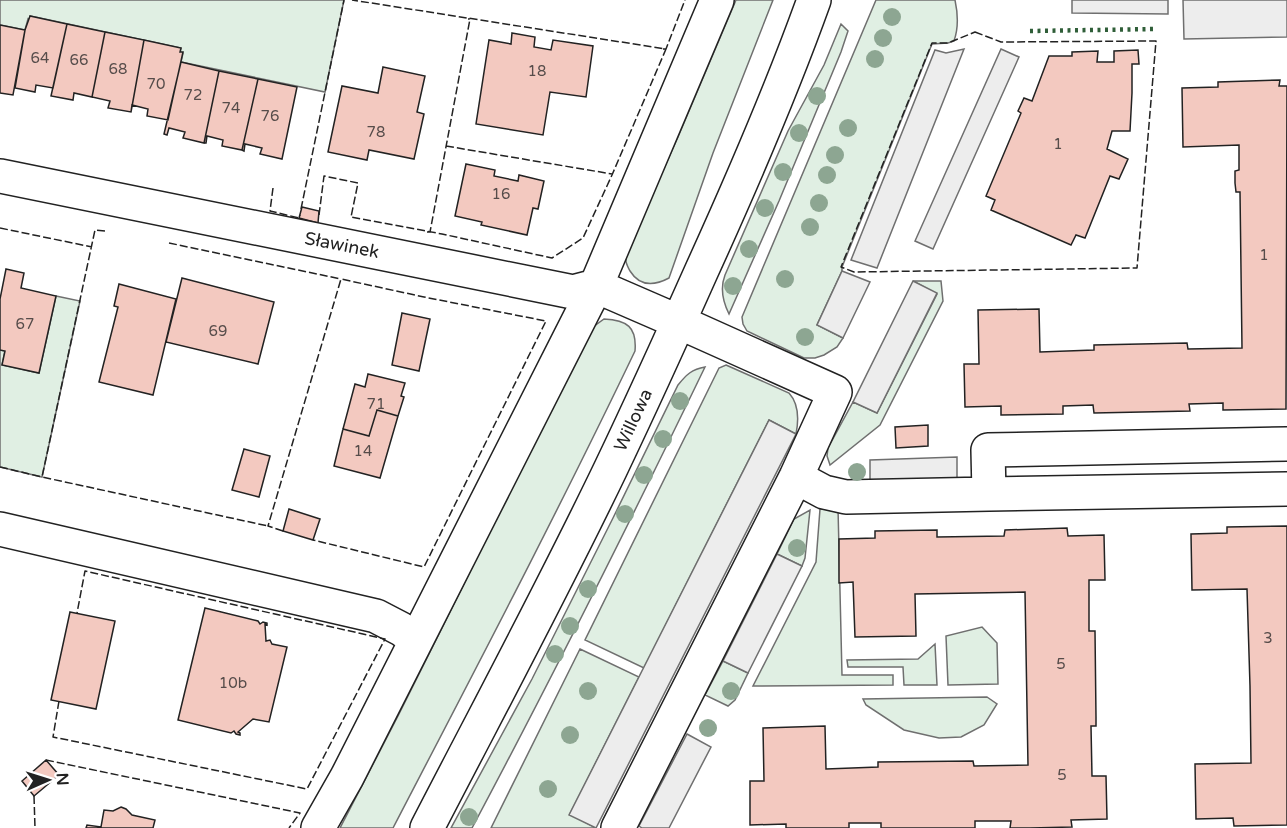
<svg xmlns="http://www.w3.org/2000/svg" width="1287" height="828" viewBox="0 0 1287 828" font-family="'Varela Round',sans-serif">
	<rect width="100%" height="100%" fill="#fff"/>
	<!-- green -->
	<path fill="#e0efe3" stroke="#6f6f6f" stroke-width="1.5" d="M 0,0 L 344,0 L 325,92 L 181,62 L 183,53 L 180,52 L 181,48 L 30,16 L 29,20 L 28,19 L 25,30 L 0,25 Z
		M 736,0 L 773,0 L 713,153 L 669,278 C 654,286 640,287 630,271 C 628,267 625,263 626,258 C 626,254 628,251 628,248 L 678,137 Z
		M 876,0 L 955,0 C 958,14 959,27 954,41 L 948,43 L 932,44 L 842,267 L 842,271 L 817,325 L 843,338 L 837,347 L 824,355 L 815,358 L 804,358 L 747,331 L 743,324 L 742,317 Z
		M 841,24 L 848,31 L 841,52 L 779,201 L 729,314 C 723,302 720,288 725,275 L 788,131 L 824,65 Z
		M 913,281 L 941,281 L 943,301 L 880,425 L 830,465 L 827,456 L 828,448 L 853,402 L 877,413 L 937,294 Z
		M 56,296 L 80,301 L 42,477 L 0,467 L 0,350 L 5,351 L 2,365 L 39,373 Z
		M 604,319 C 627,320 637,327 635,351 C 558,512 475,670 393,828 L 340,828 L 399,714 L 464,584 L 541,424 L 593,327 Z
		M 726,365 L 789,393 C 799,404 799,419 796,434 L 769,420 L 644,668 L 585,640 L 719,368 Z
		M 705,367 C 630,522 553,676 472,828 L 451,828 L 532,679 L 613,518 L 678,385 C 686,375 692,369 705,367 Z
		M 838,508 L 842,675 L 893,675 L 893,685 L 753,686 L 816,562 L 820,509 Z
		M 810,510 L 805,558 L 802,566 L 777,554 L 794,519 Z
		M 982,627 L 997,643 L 998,684 L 948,685 L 946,636 Z
		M 935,644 L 937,685 L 904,685 L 903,667 L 848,667 L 847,660 L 918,659 Z
		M 580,649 L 639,677 L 570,814 L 596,828 L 491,828 Z
		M 723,661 L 748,673 L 735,700 L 728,706 L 705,695 Z
		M 987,697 L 997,704 L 984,725 L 961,737 L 939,738 L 904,730 L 866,705 L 863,699 Z"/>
	<!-- parking -->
	<path fill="#ededed" stroke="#6f6f6f" stroke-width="1.5" d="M 1072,0 L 1168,0 L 1168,14 L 1072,13 Z
		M 1183,0 L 1287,0 L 1287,37 L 1184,39 Z
		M 964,49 L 877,268 L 851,260 L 935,50 L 946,53 Z
		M 1001,49 L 1019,57 L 933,249 L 915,241 Z
		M 842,271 L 870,282 L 843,338 L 817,325 Z
		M 913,281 L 937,293 L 877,413 L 853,402 Z
		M 769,420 L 796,434 L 596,828 L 569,815 Z
		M 957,457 L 957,478 L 870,481 L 870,460 Z
		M 777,554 L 802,566 L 748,673 L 723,661 Z
		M 687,734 L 711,747 L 669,828 L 642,828 L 639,826 Z"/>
	<!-- building -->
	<path fill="#f3c9c0" stroke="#222" stroke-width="1.5" d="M 30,16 L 67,24 L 53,88 L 36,85 L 35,92 L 15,88 L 25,30 Z
		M 67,24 L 105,32 L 92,97 L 74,93 L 73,100 L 51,96 Z
		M 0,25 L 25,30 L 13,95 L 0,93 Z
		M 105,32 L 144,40 L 131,112 L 108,108 L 110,101 L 92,97 Z
		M 512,33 L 535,37 L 534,47 L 551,50 L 553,40 L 593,46 L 586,97 L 550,92 L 543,135 L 476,124 L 489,40 L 511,44 Z
		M 144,40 L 181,48 L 180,52 L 183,52 L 168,120 L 147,116 L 148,109 L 132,105 L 131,112 Z
		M 1138,50 L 1139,64 L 1132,64 L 1132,93 L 1130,131 L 1112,131 L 1107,149 L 1128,159 L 1119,179 L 1110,176 L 1085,238 L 1076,235 L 1071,245 L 991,210 L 995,200 L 986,196 L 1021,113 L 1018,111 L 1024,98 L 1032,101 L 1049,56 L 1072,56 L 1072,52 L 1098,51 L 1097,62 L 1114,62 L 1114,51 Z
		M 181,62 L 219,71 L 204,143 L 183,138 L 185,132 L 169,128 L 167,135 L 164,134 Z
		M 383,67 L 425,76 L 417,112 L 424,114 L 414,159 L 369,150 L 367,160 L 328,152 L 342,86 L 378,93 Z
		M 219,71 L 258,79 L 242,150 L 222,146 L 223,140 L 207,136 L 206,143 L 204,143 Z
		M 258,79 L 297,87 L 282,159 L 260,154 L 262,148 L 245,144 L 244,151 L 242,150 Z
		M 1280,80 L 1279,86 L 1287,86 L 1286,409 L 1223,410 L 1223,403 L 1189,404 L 1190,411 L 1094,413 L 1093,405 L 1063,406 L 1063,414 L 1001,415 L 1001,406 L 965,407 L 964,364 L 979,364 L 978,310 L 1039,309 L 1040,352 L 1094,350 L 1094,345 L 1187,343 L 1188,349 L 1242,348 L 1240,192 L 1236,192 L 1235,183 L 1235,171 L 1239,170 L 1239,145 L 1183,147 L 1182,88 L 1218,87 L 1218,82 Z
		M 466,164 L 495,170 L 494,176 L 518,181 L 519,175 L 544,181 L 538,209 L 533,208 L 527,235 L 481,225 L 482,222 L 455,216 Z
		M 302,207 L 319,211 L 318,223 L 299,218 Z
		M 6,269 L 24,273 L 21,288 L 56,296 L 39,373 L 2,365 L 5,351 L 0,350 L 0,299 Z
		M 182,278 L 274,302 L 258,364 L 166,342 Z
		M 119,284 L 176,299 L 153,395 L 99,382 L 118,307 L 114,306 Z
		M 402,313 L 430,319 L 419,371 L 392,365 Z
		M 368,374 L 405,383 L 401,396 L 404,397 L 398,416 L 377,410 L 369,436 L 343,429 L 355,384 L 365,387 Z
		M 377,410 L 398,416 L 380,478 L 334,466 L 343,429 L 369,436 Z
		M 928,425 L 928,446 L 896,448 L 895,427 Z
		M 244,449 L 270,456 L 259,497 L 232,490 Z
		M 289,509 L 320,519 L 313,540 L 283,531 Z
		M 1287,526 L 1287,825 L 1234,826 L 1233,818 L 1196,819 L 1195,764 L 1251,763 L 1250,686 L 1247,589 L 1192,590 L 1191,534 L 1227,533 L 1227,527 Z
		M 1067,528 L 1068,536 L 1104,535 L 1105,580 L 1089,580 L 1089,631 L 1095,631 L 1096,717 L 1096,726 L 1091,726 L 1092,776 L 1106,776 L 1107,819 L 1071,820 L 1072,827 L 1030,828 L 1010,828 L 1011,821 L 975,821 L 975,828 L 881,828 L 881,823 L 849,823 L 849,828 L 786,828 L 786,824 L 750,825 L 750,781 L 764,781 L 763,728 L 825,726 L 826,769 L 878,767 L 878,762 L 973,761 L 974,766 L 1028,765 L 1025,592 L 915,594 L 916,636 L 855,637 L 853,582 L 839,583 L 839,539 L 875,538 L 875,531 L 937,530 L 937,537 L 1004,536 L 1005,530 Z
		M 205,608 L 258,621 L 260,624 L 263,622 L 267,623 L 267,625 L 265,624 L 266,641 L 270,640 L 272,644 L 287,647 L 269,722 L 253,719 L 238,732 L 240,733 L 240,735 L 236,734 L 234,731 L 231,733 L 178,720 Z
		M 70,612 L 115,621 L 96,709 L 51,700 Z
		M 46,760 L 59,775 L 34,796 L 22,781 Z
		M 121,807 L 126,809 L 132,815 L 155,820 L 153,828 L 86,828 L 87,825 L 101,827 L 104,810 L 113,811 Z"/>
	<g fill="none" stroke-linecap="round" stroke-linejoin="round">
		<defs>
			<path id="minor" d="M 0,176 L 573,292 L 596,286 L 679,322 L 835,392 L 796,477 L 618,828
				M 796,477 L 824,492 L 846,497 L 989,494 L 1287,489
				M 989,494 L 988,450 L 1287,444
				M 0,529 L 376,616 L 401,629 L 416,640
				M 318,828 L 347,777 L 596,286 L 717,0
				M 427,828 C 489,708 553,589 611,468 C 642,403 672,337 701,272 C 742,182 781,92 814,0"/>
		</defs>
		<!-- minor casing -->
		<use href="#minor" stroke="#222" stroke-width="36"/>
		<!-- minor -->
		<use href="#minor" stroke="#fff" stroke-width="33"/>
		<!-- hedge -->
		<path stroke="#2f5e38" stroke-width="4.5" stroke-dasharray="3 4.5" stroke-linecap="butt" d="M 1030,31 L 1156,29"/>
		<!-- fence -->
		<path stroke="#222" stroke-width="1.5" stroke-dasharray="8 3" stroke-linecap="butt" d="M 975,32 L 1001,42 L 1156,41 L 1137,268 L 854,272 L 841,267 L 932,43 L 948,43 Z
			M 663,49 L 666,49 L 685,0
			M 446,146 L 612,174
			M 273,188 L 270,211 L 299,218 L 300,215
			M 301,209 L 344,0
			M 319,215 L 324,176 L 358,183 L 351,217 L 442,234 L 552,258 L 583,238 L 612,175 L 666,49 L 352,0
			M 0,228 L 92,247
			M 105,231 L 95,230 L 42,477 L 268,526
			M 427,232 L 430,232 L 470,19 L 468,19
			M 169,243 L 341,279
			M 0,467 L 42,477
			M 283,531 L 268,526 L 341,279 L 424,297 L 546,321 L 424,567 L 313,540
			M 59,701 L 53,737 L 307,789 L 385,639 L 85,571 L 77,613
			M 46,760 L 300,813 L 289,828
			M 34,796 L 35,828"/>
	</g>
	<!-- trees -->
	<g fill="#8da692">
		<circle cx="892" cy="17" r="9"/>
		<circle cx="883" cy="38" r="9"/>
		<circle cx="875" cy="59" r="9"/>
		<circle cx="817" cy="96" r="9"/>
		<circle cx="848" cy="128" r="9"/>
		<circle cx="799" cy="133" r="9"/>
		<circle cx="835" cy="155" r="9"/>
		<circle cx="783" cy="172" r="9"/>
		<circle cx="827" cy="175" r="9"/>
		<circle cx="819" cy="203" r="9"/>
		<circle cx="765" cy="208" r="9"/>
		<circle cx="810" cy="227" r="9"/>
		<circle cx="749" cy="249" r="9"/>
		<circle cx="785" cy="279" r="9"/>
		<circle cx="733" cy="286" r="9"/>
		<circle cx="805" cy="337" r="9"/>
		<circle cx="680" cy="401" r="9"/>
		<circle cx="663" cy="439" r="9"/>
		<circle cx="857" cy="472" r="9"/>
		<circle cx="644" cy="475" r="9"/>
		<circle cx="625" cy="514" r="9"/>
		<circle cx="797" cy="548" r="9"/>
		<circle cx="588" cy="589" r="9"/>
		<circle cx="570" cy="626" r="9"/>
		<circle cx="555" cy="654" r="9"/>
		<circle cx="588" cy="691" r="9"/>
		<circle cx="731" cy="691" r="9"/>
		<circle cx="708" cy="728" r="9"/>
		<circle cx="570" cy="735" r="9"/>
		<circle cx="548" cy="789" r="9"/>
		<circle cx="469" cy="817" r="9"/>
	</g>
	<g text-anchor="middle" stroke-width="4.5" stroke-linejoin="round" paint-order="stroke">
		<!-- number labels -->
		<g font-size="15" fill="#564c4a">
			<text x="40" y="63">64</text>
			<text x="79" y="65">66</text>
			<text x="118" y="74">68</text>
			<text x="537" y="76">18</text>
			<text x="156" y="89">70</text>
			<text x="193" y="100">72</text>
			<text x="231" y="113">74</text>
			<text x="270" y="121">76</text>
			<text x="376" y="137">78</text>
			<text x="1058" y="149">1</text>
			<text x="501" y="199">16</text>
			<text x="1264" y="260">1</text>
			<text x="25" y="329">67</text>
			<text x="218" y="336">69</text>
			<text x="376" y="409">71</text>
			<text x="363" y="456">14</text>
			<text x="1268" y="643">3</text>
			<text x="1061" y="669">5</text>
			<text x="233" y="688">10b</text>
			<text x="1062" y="780">5</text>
		</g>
		<!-- street labels -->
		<g font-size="18" fill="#222" stroke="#fff">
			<text transform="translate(342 245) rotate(11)" y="6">Sławinek</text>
			<text transform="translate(633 420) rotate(-65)" y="6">Willowa</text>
		</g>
	</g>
	<!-- north arrow -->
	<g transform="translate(48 780) rotate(87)" stroke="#ffffff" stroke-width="4.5" paint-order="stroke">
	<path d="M0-4.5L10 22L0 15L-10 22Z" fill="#222222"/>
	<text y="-9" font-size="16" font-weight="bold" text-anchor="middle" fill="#222222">N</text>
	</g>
</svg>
